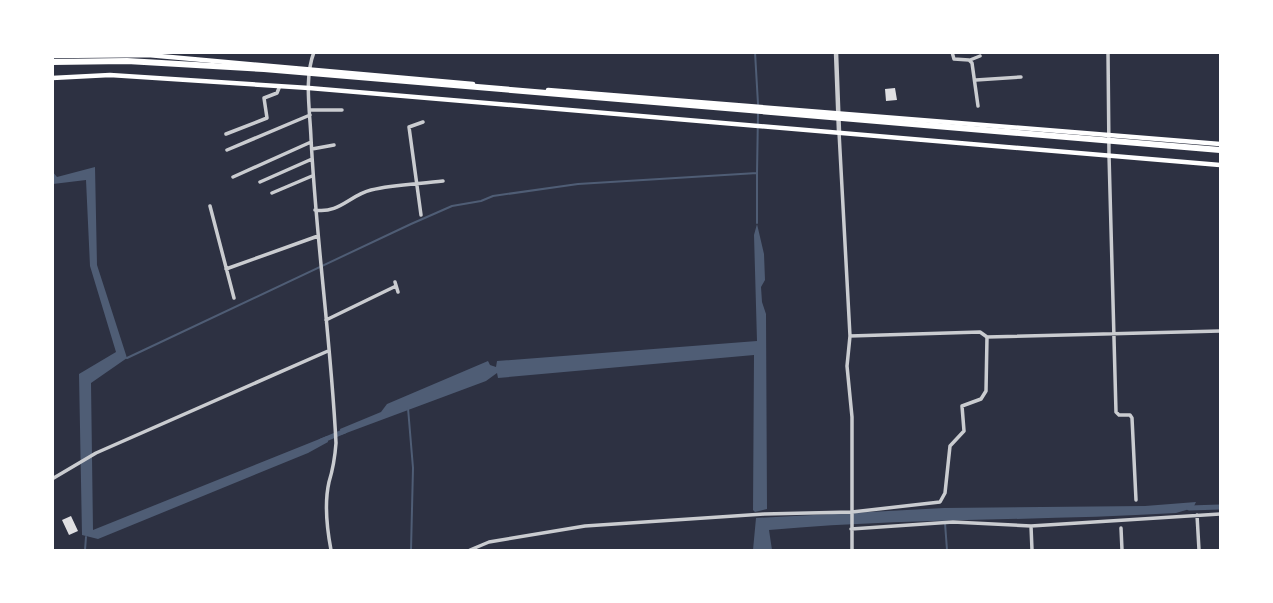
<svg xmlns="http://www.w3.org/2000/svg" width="1273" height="603" viewBox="0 0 1273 603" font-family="'DejaVu Sans',sans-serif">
	<rect width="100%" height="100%" fill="#2d3142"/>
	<!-- water -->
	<path fill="#4f5d75" d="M 95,167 L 97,265 L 127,358 L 91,383 L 93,530 L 327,436 L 328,442 L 308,453 L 98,539 L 82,535 L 79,374 L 116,352 L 90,266 L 86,180 L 53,184 L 52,171 L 57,177 Z
		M 757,224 L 764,254 L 765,280 L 761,287 L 762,302 L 766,314 L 767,509 L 755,512 L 753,510 L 754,355 L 498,378 L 497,373 L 486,381 L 341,435 L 340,429 L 381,412 L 387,404 L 488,361 L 490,365 L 496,367 L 497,361 L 757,341 L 754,235 Z
		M 1196,502 L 1193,508 L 1176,513 C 1040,521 905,518 769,530 L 772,550 L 753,550 L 756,518 L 944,508 L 1145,506 Z"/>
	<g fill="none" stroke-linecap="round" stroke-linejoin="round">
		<!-- stream -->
		<path stroke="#4f5d75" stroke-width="2" d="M 755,52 L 758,104
			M 757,173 L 758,113
			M 127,358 L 411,224 L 452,206 L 481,201 L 493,196 L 578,184 L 757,173 L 757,223
			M 408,408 L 413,468 L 411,550
			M 945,523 L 947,550
			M 85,550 L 86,537"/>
		<!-- canal -->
		<path stroke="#4f5d75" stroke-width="5" d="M 321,441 L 345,431
			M 1189,508 L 1220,507"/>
	</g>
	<!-- building -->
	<path fill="#e0e0e3" d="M 895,88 L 897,100 L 886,101 L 885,89 Z
		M 71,516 L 78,531 L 69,535 L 62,520 Z"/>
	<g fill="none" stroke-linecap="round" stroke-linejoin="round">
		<!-- minor -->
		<path stroke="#caccd0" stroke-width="3.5" d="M 314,52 C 304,78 310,111 311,138 C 316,240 331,341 336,443 C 335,457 333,469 329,482 C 324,504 327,529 331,550
			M 952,52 L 954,59 L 969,60 L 972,63 L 978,106
			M 1108,52 L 1109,155 L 1116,412 L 1119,415 L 1130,415 L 1132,418 L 1136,500
			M 970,60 L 980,56
			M 976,80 L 1021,77
			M 310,110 L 342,110
			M 839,132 L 850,336 L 847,366 L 852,417 L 852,550
			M 226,134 L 267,118 L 264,98 L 277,93 L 279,88
			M 312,149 L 334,145
			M 227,150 L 310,115
			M 233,177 L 311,142
			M 260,182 L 312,159
			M 272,193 L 312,176
			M 210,206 L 234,298
			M 315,210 C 339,214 350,195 371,190 C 394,184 420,184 443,181
			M 421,215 L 409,127 L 423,122
			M 226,269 L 318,236
			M 395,282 L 398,292
			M 326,320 L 396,286
			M 850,336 L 980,332 L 987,337 L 1220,331
			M 52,479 L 96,453 L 328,351
			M 1197,515 L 1199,550
			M 1031,526 L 1032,550
			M 1121,528 L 1122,550
			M 851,529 L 953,522 L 1031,526 L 1220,514
			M 470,550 L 489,542 L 585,526 L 764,514 L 852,512 L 940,502 L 945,493 L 950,446 L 964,431 L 962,406 L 981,399 L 986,391 L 987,337"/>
		<!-- tertiary -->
		<path stroke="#caccd0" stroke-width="4.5" d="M 836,52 L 839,132"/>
		<!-- secondary -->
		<path stroke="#fff" stroke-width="4.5" d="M 52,56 L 148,55 L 473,84
			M 52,78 L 110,75 L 309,88 L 1220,165
			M 548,90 L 1220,144"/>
		<!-- motorway -->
		<path stroke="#fff" stroke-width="6" d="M 52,62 L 127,61 L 264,69 L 1220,150"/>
	</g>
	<!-- border -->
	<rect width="1273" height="603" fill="none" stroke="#ffffff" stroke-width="108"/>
</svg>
